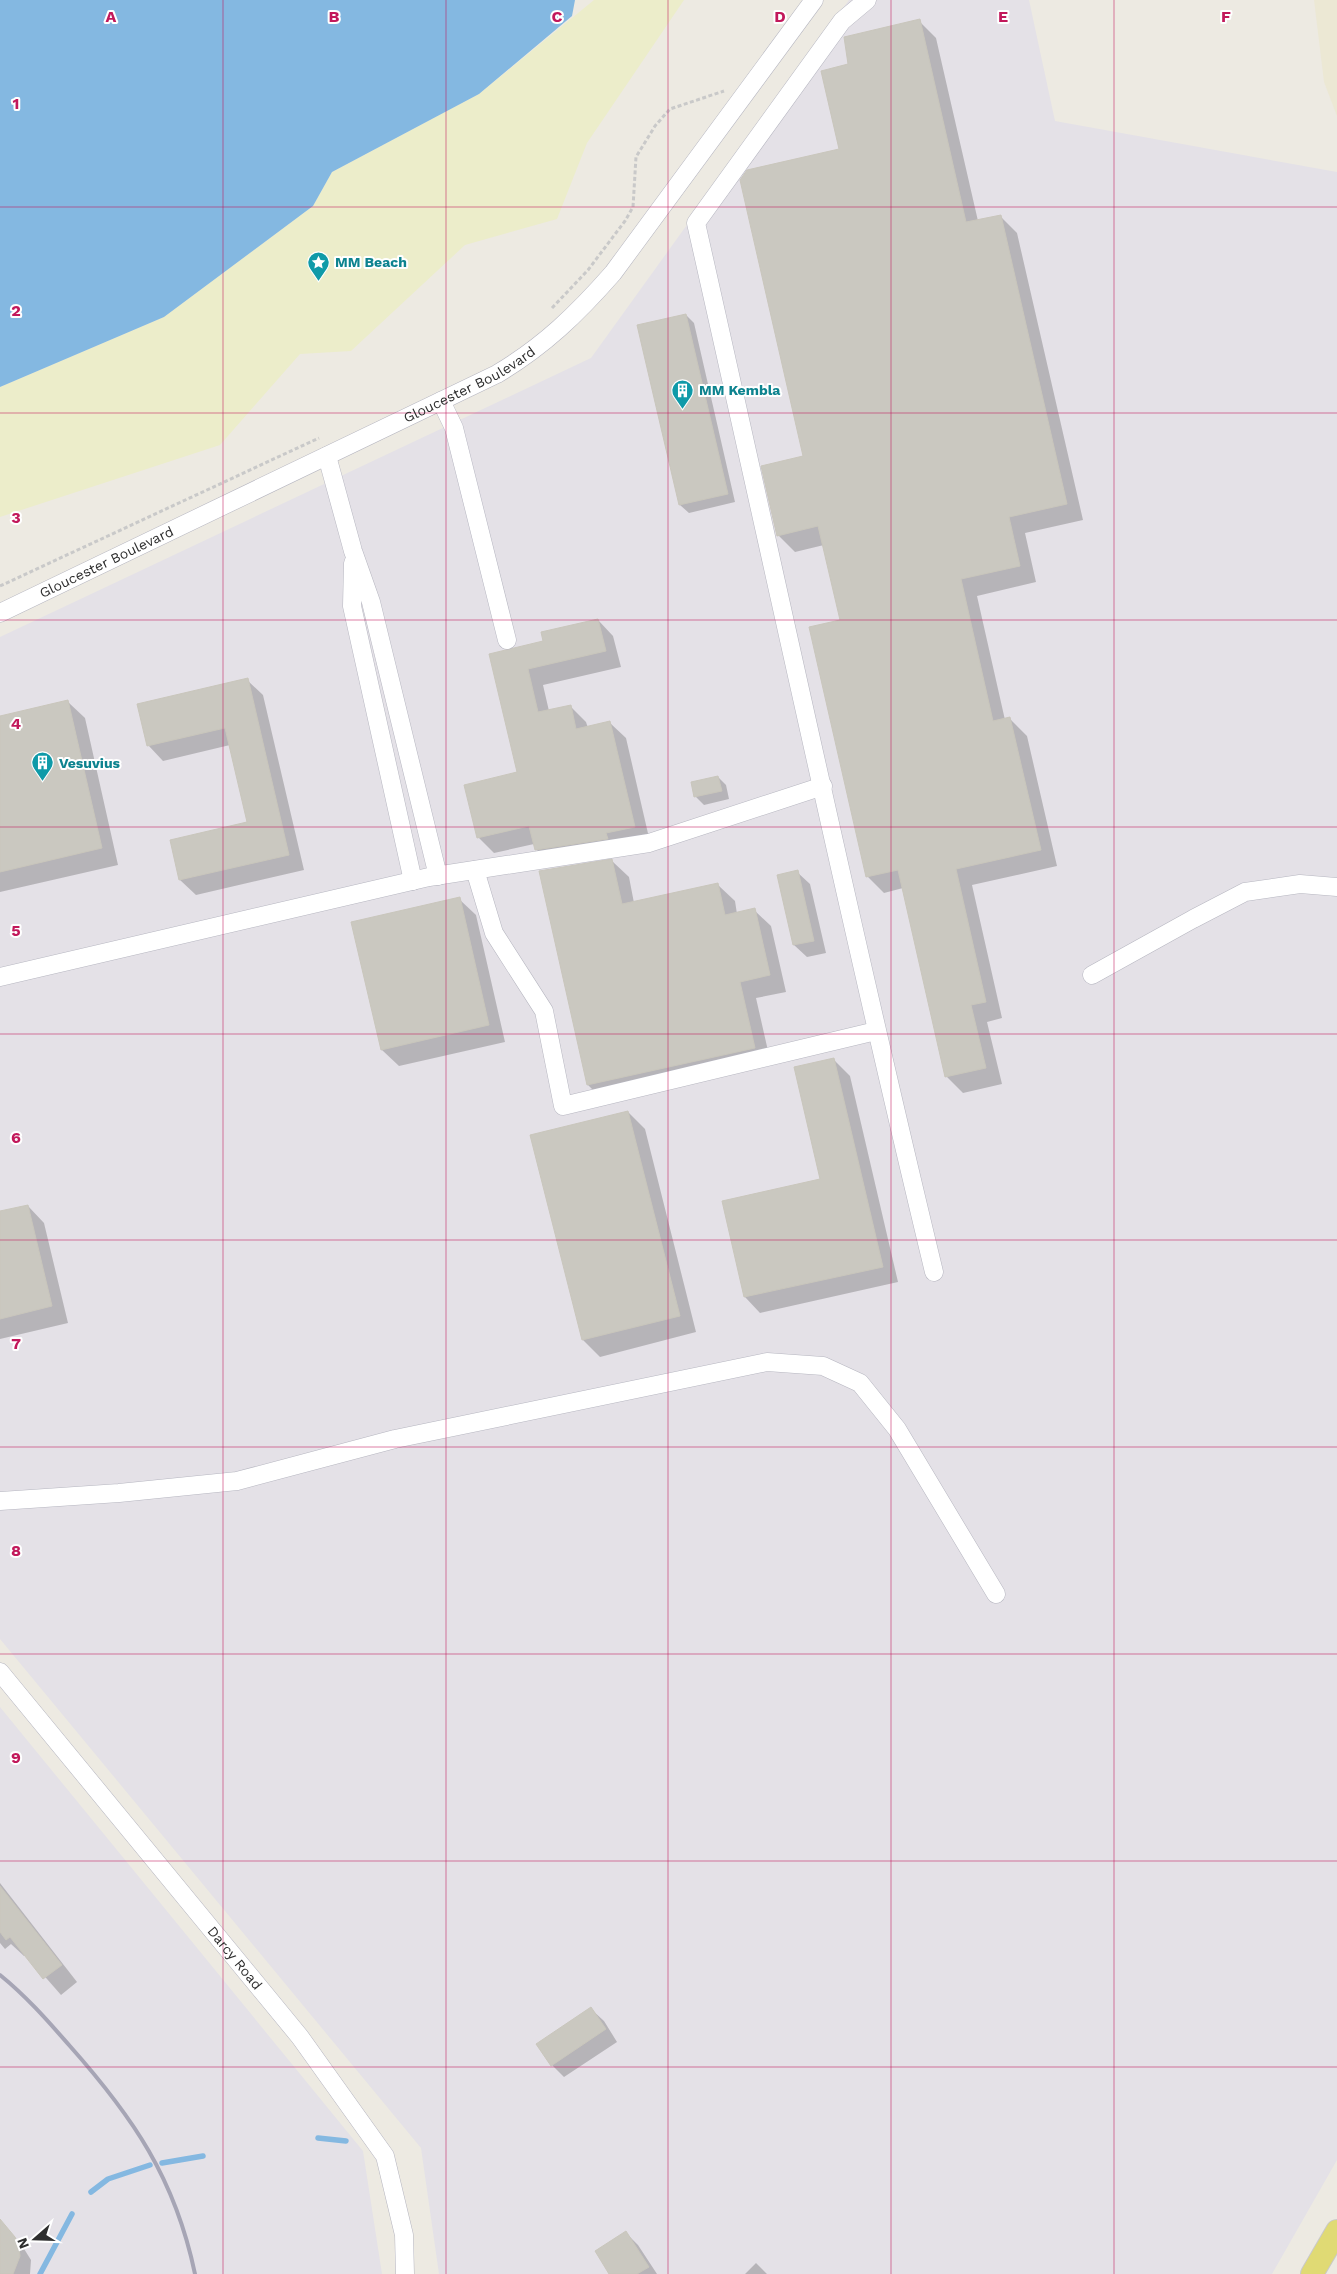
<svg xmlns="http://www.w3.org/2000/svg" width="1337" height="2274" viewBox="0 0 1337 2274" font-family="'Work Sans',sans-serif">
	<rect width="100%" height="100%" fill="#edeae2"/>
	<!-- industrial -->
	<path fill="#e4e1e7" d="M 849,0 L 1029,0 L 1055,121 L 1337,172 L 1337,2160 L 1272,2274 L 439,2274 L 421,2148 L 0,1639 L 0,637 L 591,358 Z
		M 0,1707 L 363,2151 L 382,2274 L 0,2274 Z"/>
	<!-- education -->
	<path fill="#ece8d4" d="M 1314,0 L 1337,0 L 1337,116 L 1324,82 Z"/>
	<!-- sand -->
	<path fill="#ecedca" d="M 594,0 L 684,0 L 587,143 L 557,219 L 465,245 L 351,351 L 300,354 L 220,445 L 0,517 L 0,387 L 164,317 L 313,206 L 332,172 L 479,94 Z"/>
	<!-- water -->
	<path fill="#84b8e1" d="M 0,0 L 575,0 L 572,16 L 479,94 L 332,172 L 313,206 L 164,317 L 0,387 Z"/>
	<!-- shadow -->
	<path fill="#0003" d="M 919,21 L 936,38 L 978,221 L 1000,216 L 1017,233 L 1083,520 L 1025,533 L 1036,582 L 977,596 L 1005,720 L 1010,719 L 1027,736 L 1057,866 L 972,885 L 1002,1018 L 987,1022 L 1002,1084 L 963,1093 L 946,1076 L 903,888 L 884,893 L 867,876 L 841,621 L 824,545 L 795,552 L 778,535 L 805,457 L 850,65 Z
		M 686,315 L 694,323 L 735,502 L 689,513 L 680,505 L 639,326 Z
		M 598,620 L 613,636 L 621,667 L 543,685 L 549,711 L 570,706 L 586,722 L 588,728 L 610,723 L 626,738 L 650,842 L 552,865 L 536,849 L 534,844 L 494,853 L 478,837 L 518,773 L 490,655 L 544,642 Z
		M 247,680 L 263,695 L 304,870 L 196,895 L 180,880 L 248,823 L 230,745 L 163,761 L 148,745 Z
		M 68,702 L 85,718 L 118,865 L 0,892 L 0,717 Z
		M 718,777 L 726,785 L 729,799 L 704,805 L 696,797 L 692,783 Z
		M 612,861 L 629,877 L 634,903 L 718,885 L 735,901 L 737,914 L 754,910 L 771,926 L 786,992 L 756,998 L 771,1064 L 604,1101 L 588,1085 Z
		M 797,872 L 810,884 L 826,953 L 807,957 L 794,945 L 778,876 Z
		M 459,899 L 476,915 L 505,1042 L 399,1066 L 382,1050 Z
		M 834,1060 L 850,1076 L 898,1282 L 760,1313 L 745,1297 L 821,1180 Z
		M 628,1112 L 645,1129 L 696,1332 L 600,1357 L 583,1340 L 532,1136 Z
		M 28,1206 L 44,1223 L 68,1323 L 0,1339 L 0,1213 Z
		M 0,1883 L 77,1982 L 61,1995 L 26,1955 L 24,1956 L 11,1944 L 5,1949 L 0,1943 Z
		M 591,2009 L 604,2021 L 617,2042 L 564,2077 L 552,2065 Z
		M 0,2227 L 8,2231 L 21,2244 L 31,2260 L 30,2274 L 0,2274 Z
		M 626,2233 L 638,2245 L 657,2274 L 611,2274 Z
		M 756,2263 L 767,2274 L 745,2274 Z"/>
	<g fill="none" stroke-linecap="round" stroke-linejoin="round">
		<!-- stream -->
		<path stroke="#84b8e1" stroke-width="5.5" d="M 318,2138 L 346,2141
			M 162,2163 L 203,2156
			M 91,2192 L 108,2179 L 150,2165
			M 40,2274 L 72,2214"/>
	</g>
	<!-- building -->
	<path fill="#cac8c0" stroke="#c9c6bc" d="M 920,19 L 966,222 L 1001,215 L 1067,504 L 1009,517 L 1020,566 L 961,579 L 993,721 L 1010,717 L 1041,850 L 956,869 L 986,1002 L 971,1005 L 986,1068 L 945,1077 L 898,870 L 866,877 L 809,627 L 840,620 L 818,526 L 777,536 L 761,466 L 803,456 L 740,180 L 747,170 L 839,149 L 821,71 L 848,64 L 844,37 Z
		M 686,314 L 728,494 L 679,505 L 637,325 Z
		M 598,619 L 606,651 L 528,669 L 538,712 L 571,705 L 576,729 L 610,721 L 635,827 L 606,833 L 608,839 L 535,850 L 529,826 L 477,838 L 464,785 L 517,772 L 489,654 L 543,641 L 541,632 Z
		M 248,678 L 289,855 L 179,880 L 170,840 L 247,822 L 225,728 L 147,746 L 137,704 Z
		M 68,700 L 102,848 L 0,872 L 0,716 Z
		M 718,776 L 722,791 L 694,797 L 691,782 Z
		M 612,859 L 622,904 L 718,883 L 725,915 L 755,908 L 770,975 L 740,982 L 755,1048 L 587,1085 L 539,871 Z
		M 798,870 L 814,941 L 793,945 L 777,875 Z
		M 460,897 L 489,1025 L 381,1050 L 351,922 Z
		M 834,1058 L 883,1267 L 744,1297 L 722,1201 L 820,1179 L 794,1067 Z
		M 628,1111 L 680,1316 L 582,1340 L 530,1135 Z
		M 28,1205 L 52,1306 L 0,1319 L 0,1211 Z
		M 0,1886 L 62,1965 L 43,1979 L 10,1937 L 6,1940 L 0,1932 Z
		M 591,2007 L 606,2029 L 551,2066 L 536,2044 Z
		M 0,2219 L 15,2237 L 19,2246 L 20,2256 L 13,2274 L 0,2274 Z
		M 626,2231 L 649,2267 L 637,2274 L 609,2274 L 595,2251 Z"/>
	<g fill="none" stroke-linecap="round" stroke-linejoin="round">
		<defs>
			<g id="minor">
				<path d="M 867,0 L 842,21 L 696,223 C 775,573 850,924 934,1272"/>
				<path d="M 441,401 L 454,428 L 507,640"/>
				<path d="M 327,456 L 353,551 L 371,602 L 438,876"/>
				<path d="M 353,563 L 352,606 L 413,881"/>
				<path id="s1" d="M 0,613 L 497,374 C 544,346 577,314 613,273 L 814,0"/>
				<path d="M 475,870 L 494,933 L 544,1011 L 563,1106 L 876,1031"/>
				<path d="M 1092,975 L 1193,919 L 1245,892 L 1300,884 L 1337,887"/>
				<path d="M 0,977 L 429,877 L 649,843 L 823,786"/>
				<path d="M 0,1501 L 119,1493 L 237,1481 L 395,1439 L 767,1362 L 823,1366 L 860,1383 L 897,1429 L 996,1594"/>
				<path id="s2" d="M 0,1672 L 300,2037 L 385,2156 L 404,2235 L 405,2274"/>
			</g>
			<path id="major" d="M 1312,2274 L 1337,2231"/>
		</defs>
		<!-- minor casing -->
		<use href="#minor" stroke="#b6b6c0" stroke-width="19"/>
		<!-- major casing -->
		<use href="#major" stroke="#c9c9c9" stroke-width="24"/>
		<!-- path -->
		<path stroke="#c9c9c9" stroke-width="3" stroke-dasharray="4 2.5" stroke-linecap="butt" d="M 552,308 L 588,270 L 625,221 L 633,207 L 636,157 L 655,126 L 670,109 L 724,91
			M 0,586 L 319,438"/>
		<!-- minor -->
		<use href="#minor" stroke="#fff" stroke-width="18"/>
		<!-- major -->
		<use href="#major" stroke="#e0da74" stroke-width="22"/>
		<!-- rail -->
		<path stroke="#a6a5b5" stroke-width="4" d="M 0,1975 C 26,1996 47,2020 69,2045 C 133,2117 175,2178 195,2274"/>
	</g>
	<!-- grid -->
	<path fill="none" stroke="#c2185b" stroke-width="1" stroke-opacity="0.55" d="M 223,0 L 223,2274M 446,0 L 446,2274M 668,0 L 668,2274M 891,0 L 891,2274M 1114,0 L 1114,2274M 0,207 L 1337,207M 0,413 L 1337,413M 0,620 L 1337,620M 0,827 L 1337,827M 0,1034 L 1337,1034M 0,1240 L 1337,1240M 0,1447 L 1337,1447M 0,1654 L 1337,1654M 0,1861 L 1337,1861M 0,2067 L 1337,2067"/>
	<!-- icons -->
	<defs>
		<symbol id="sight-pin" viewBox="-11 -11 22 30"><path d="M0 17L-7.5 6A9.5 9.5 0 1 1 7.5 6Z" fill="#0f9aa8" stroke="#fff"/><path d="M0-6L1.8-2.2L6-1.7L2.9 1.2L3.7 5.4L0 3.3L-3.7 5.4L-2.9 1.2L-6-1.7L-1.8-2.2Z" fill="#fff"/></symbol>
		<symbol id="building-pin" viewBox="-11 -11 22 30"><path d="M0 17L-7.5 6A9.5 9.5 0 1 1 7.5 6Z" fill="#0f9aa8" stroke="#fff"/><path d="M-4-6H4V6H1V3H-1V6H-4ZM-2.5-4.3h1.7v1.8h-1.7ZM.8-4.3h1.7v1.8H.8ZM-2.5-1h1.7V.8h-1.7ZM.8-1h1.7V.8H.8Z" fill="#fff"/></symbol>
	</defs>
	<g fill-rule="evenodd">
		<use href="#sight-pin" x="306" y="250" width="25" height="34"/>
		<use href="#building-pin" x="670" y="378" width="25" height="34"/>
		<use href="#building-pin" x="30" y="750" width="25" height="34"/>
	</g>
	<g text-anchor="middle" stroke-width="4" stroke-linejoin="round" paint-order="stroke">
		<!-- culture labels -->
		<g font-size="14" font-weight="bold" fill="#0d838f" stroke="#fff" text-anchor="start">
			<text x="335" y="267">MM Beach</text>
			<text x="699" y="395">MM Kembla</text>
			<text x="59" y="768">Vesuvius</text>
		</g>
		<!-- street labels -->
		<g font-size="14" fill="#2e2e2e" stroke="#fff">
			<text dy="5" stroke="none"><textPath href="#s1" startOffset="522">Gloucester Boulevard</textPath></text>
			<text dy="5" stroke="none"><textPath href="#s1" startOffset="118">Gloucester Boulevard</textPath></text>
			<text dy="5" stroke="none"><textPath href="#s2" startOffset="370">Darcy Road</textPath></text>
		</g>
	</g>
	<g font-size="16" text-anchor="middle" font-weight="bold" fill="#c2185b" stroke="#fff" stroke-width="4" stroke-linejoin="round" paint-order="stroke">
		<text x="111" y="22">A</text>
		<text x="334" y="22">B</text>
		<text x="557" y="22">C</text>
		<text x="780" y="22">D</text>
		<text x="1003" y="22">E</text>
		<text x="1226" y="22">F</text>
		<text x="16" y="109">1</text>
		<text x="16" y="316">2</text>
		<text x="16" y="523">3</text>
		<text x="16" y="729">4</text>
		<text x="16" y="936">5</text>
		<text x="16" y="1143">6</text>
		<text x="16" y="1349">7</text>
		<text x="16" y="1556">8</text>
		<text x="16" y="1763">9</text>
	</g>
	<!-- north arrow -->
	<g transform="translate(35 2239) rotate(250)" stroke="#ffffff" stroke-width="4" paint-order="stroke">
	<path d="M0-4L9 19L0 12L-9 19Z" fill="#2e2e2e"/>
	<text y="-8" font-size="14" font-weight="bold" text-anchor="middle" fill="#2e2e2e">N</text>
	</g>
</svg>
